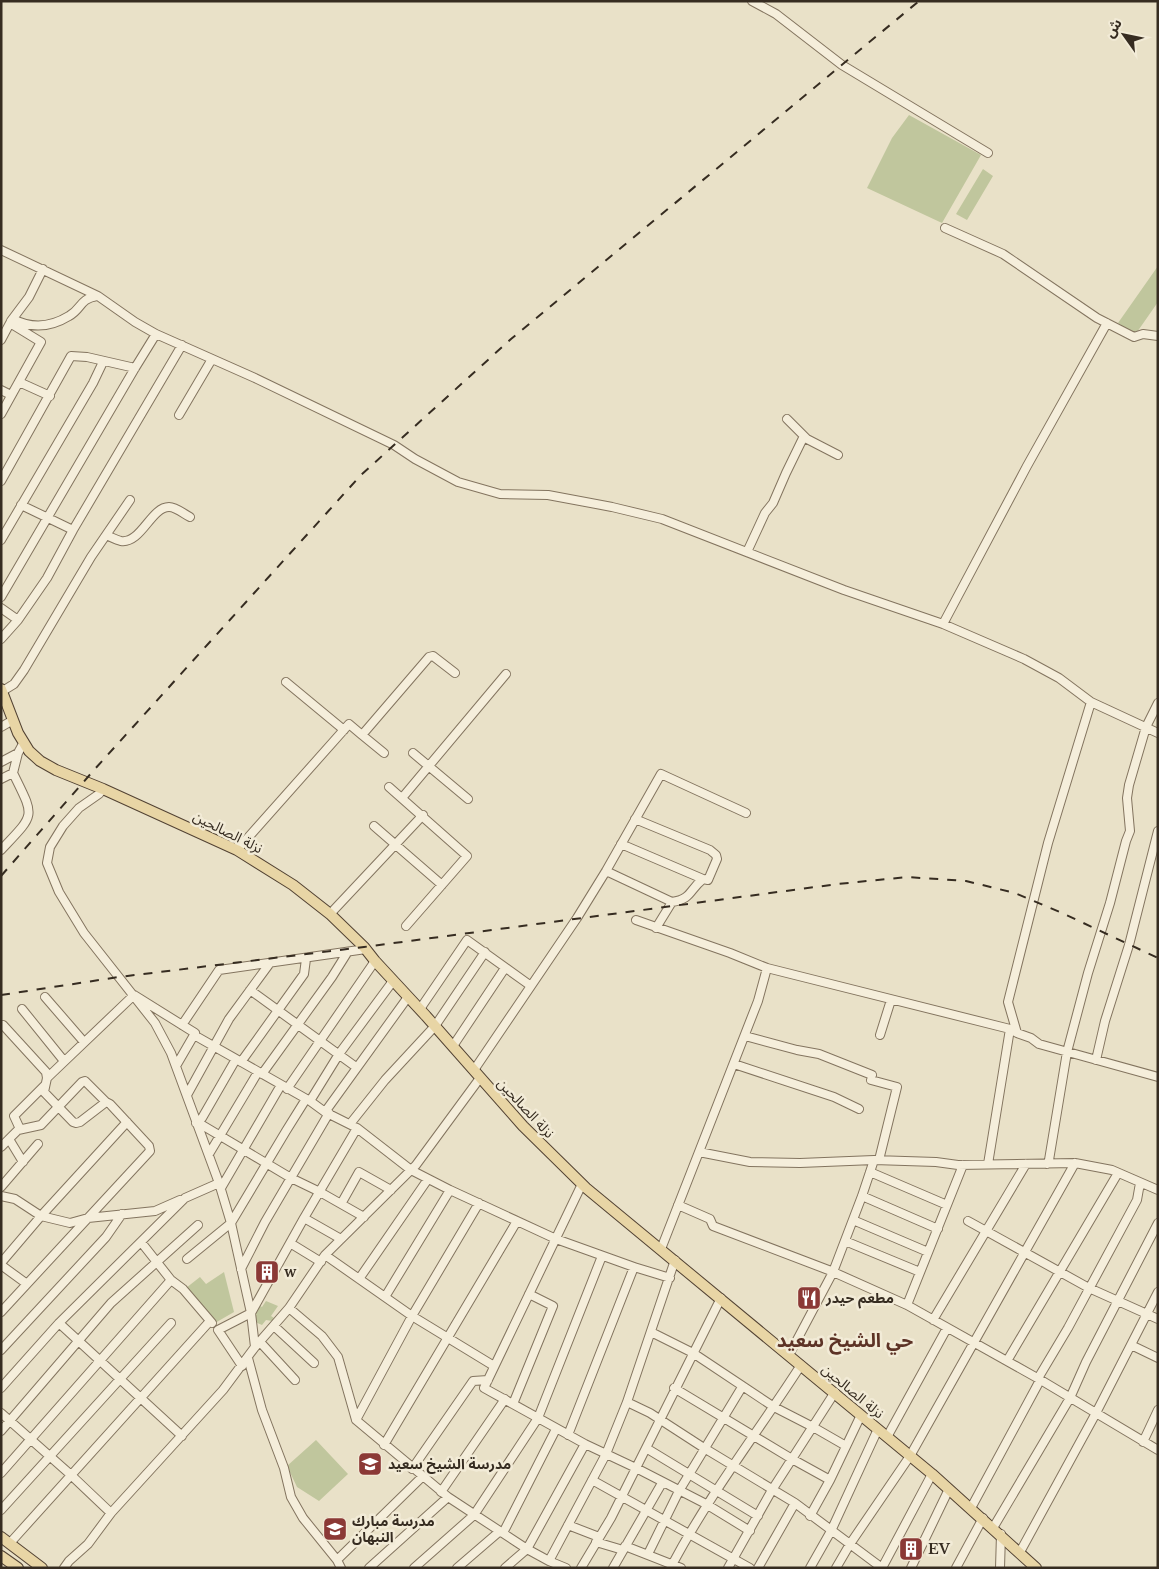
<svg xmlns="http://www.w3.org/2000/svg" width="1159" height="1569" viewBox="0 0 1159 1569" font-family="'Libre Baskerville','Noto Sans Arabic',serif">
	<rect width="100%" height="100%" fill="#e9e1c8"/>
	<!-- green -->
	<path fill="#c0c69d" d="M 909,115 L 981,155 L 942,223 L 867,188 L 892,138 Z
		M 983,169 L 993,176 L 967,220 L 956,214 Z
		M 1158,266 L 1158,302 L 1135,335 L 1118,323 Z
		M 224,1272 L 234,1312 L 215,1323 L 186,1288 L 200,1277 L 206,1284 Z
		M 266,1301 L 278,1306 L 271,1316 L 274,1318 L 272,1321 L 266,1320 L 262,1325 L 255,1322 L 252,1315 L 258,1305 L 262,1307 Z
		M 316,1440 L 348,1474 L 319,1501 L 297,1487 L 287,1466 Z"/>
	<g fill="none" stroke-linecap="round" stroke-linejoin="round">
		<defs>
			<path id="minor" d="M 752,1 L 776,14 L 842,65 L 988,153
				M 945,228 L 1003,254 L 1097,318 L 1134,337 L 1143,334 L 1158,336
				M 1,250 L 98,296 L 135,322 L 156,334 L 255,378 L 394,445 L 415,459 L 458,482 L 500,494 L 548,495 L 612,507 L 662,519 L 844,590 L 943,624 L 1024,659 L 1059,678 L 1091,702 L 1158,733
				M 13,319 C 32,329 51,327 69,316 C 82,309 79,299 97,296
				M 11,321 L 29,297 L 43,269
				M 1,340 L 10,323 L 41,342 L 1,414
				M 19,382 L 50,396
				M 1,390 L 11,395
				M 179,415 L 212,359
				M 787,419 L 807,439 L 838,455
				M 1,481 L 71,356 L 87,357 L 135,368
				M 21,505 L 73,530
				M 106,535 C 111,537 116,540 121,541 C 141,544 151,507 169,507 C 176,507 184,514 190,517
				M 1,540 L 93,383 L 103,362
				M 747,552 L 765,513 L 773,503 L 786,473 L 804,436
				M 1,597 L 135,368 L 156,334
				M 1,608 L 18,620
				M 943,624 L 1027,466 L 1107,323
				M 1,639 L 18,620 L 47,578 L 73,530 L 182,345
				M 286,682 L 344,730
				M 1,692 L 14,684 L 24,670 L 91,557 L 130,500
				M 1,727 L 13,720
				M 362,735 L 384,753
				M 413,753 L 468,799
				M 1,762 L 18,753
				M 1,779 L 13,773
				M 389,787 L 467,856 L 406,926
				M 103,789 L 99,794 L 79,808 L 63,826 L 50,847 L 47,863 L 59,892 L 84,933 L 155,1023 L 171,1053 L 219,1183 L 231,1223 L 251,1313 L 255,1347
				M 402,798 L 506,674
				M 635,819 L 710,850 L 716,855 L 717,859 L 708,880 L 703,879 C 689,890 692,899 672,902 L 656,928
				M 374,826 L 442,885
				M 621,844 L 703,879
				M 1,850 C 36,813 35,818 13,773 L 18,753 L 24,742
				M 237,850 L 349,724 L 362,735 L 429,657 L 433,656 L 455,673
				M 606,871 L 672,902
				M 330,914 L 423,815
				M 636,920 L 730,953 L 767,968 L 1010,1029
				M 250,990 L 356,1067
				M 45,997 L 84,1042
				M 22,1009 L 64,1061
				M 420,1009 L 467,940 L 531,986
				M 182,1025 L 219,970 L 366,949
				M 1017,1033 L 1031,1038 L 1039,1044 L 1158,1077
				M 880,1035 L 891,1000
				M 745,1036 L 797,1050 L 819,1054 L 872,1075
				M 453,1046 L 505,968
				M 1096,1060 L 1105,1021 L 1129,945 L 1158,831
				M 241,1062 L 304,974 L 306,959
				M 734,1064 L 834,1097 L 859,1109
				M 176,1066 L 194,1035
				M 474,1070 L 577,918 L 606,871 L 661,774 L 746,813
				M 262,1074 L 332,977 L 347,953
				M 47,1078 L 134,995 L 195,1033 L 194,1035 L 310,1101 L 325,1112 L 357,1128 L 411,1170 L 450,1190 L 556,1239 L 634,1267 L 670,1278
				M 871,1080 L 897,1087 L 879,1160
				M 287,1089 L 375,961
				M 187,1095 L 229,1019 L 270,963
				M 310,1101 L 339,1054 L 393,981
				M 325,1112 L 408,997
				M 196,1123 L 202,1125 L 291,1178 L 320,1192 L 364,1217
				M 196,1123 L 202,1118 L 236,1059
				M 350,1124 L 385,1080 L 435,1026 L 485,952
				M 20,1129 L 14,1116 L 45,1085
				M 9,1139 L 23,1162
				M 1,1147 L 18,1130 L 41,1125 L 82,1082 L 85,1081 L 106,1102
				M 699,1152 L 750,1162 L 800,1163 L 874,1160 L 936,1162 L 958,1165 L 1075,1163 L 1112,1170 L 1158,1190
				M 209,1154 L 258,1072
				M 988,1164 L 1010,1029 L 1017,1033 L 1008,1002 L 1048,843 L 1091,702
				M 1047,1164 L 1049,1160 L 1067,1052 L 1088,973 L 1110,903 L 1126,841 L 1130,831 L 1127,798 L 1129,785 L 1146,727 L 1158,703
				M 870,1172 L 947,1205
				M 582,1184 L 484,1388 L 585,1444 L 636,1468 L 706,1504 L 750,1531
				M 1,1187 L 38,1144
				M 221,1188 L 281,1085
				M 1,1196 L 15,1199 L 41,1216 L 70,1223 L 88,1218 L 155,1211 L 180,1200
				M 862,1196 L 938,1229
				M 341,1204 L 359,1172 L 391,1190
				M 678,1205 L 710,1219 L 713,1226 L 831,1271 L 907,1305 L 1039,1379 L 1158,1450
				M 304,1218 L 341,1239
				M 853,1220 L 928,1252
				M 968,1221 L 1089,1288 L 1158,1319
				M 845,1241 L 920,1272
				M 141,1242 L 171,1280 L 183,1289 L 212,1323
				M 290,1243 L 321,1262
				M 661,1249 L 758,1001 L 767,968
				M 325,1255 L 412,1316 L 494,1366
				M 187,1259 L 231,1223 L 286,1131 L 306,1099
				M 1,1263 L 41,1216 L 127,1122
				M 1,1265 L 27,1284
				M 241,1269 L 265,1222 L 329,1113
				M 359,1279 L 428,1179
				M 385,1297 L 450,1190
				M 907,1305 L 963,1165
				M 289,1308 L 322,1336 L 338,1357 L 356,1420 L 448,1497 L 527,1549 L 549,1561 L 566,1568
				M 1,1312 L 150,1151 L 149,1146 L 110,1104 L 106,1102 L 80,1122 L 76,1123 L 73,1122 L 44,1092 L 47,1078 L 46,1072 L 3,1025
				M 933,1320 L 1026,1164
				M 59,1323 L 182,1436
				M 274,1326 L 314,1363
				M 651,1332 L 693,1353 L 774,1407 L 813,1427 L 846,1446
				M 260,1342 L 295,1380
				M 1131,1345 L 1158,1358
				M 1,1350 L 106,1237 L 122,1214
				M 789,1355 L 833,1272 L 862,1196 L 874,1160
				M 248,1358 L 262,1410 L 284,1468 L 291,1497 L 303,1518 L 337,1560
				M 1007,1361 L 1118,1173
				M 242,1366 L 218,1330 L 251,1313 L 304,1218 L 357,1128
				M 1,1388 L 59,1323 L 185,1198 L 219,1183
				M 674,1388 L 792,1459 L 830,1480
				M 627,1402 L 650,1413 L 704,1448 L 795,1503 L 882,1568
				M 513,1404 L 553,1306 L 529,1294
				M 1,1413 L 71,1475 L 111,1513
				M 356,1420 L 412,1316 L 479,1203
				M 1,1431 L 111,1303 L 198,1225
				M 568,1435 L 634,1267
				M 887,1437 L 947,1328
				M 1143,1442 L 1158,1410
				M 384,1445 L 517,1221
				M 646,1448 L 758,1516
				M 412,1469 L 473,1381 L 488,1380
				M 1,1473 L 171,1280
				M 592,1480 L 750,1568
				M 441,1492 L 505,1399
				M 971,1508 L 1038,1384 L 1040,1375 L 1068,1328 L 1137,1200 L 1140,1183
				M 1,1510 L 171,1323
				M 810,1516 L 830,1480 L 861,1415
				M 568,1525 L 599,1537
				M 993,1528 L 1070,1398 L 1086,1362 L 1158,1223
				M 503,1533 L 556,1429
				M 596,1542 L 623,1550
				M 10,1543 L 210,1321
				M 625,1546 L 681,1568
				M 1020,1552 L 1096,1413 L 1158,1292
				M 648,1554 L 679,1491 L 742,1387
				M 549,1561 L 606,1454 L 627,1402 L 675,1260
				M 672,1565 C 709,1495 758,1432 801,1365
				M 64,1568 L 69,1561 L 88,1544 L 111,1513 L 223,1390 L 255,1347 L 289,1308 L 325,1255 L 416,1165 L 480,1078
				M 341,1568 L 337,1560 L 422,1477
				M 369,1568 L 448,1497
				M 414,1568 L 474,1515 L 538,1418 L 602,1256
				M 457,1568 L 500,1531
				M 505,1568 L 527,1549 L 585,1444
				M 581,1568 L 611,1518 L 721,1298
				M 613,1568 L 662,1483
				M 728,1568 L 772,1490 L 835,1392
				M 758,1568 L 795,1503
				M 810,1568 L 831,1531 L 878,1429
				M 836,1568 L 850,1544 L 910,1456 L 1075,1163
				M 882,1568 L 932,1474
				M 911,1568 L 949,1489
				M 956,1568 L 983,1518
				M 1000,1568 L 1001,1534"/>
			<path id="major" d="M 1,689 L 18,733 L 29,751 L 40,761 L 56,770 L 103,789 L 237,850 L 293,885 L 330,914 L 364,947 L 375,961 L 426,1016 L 523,1126 L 586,1188 L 932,1474 L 1036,1568
				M 1,1537 L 42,1568
				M 1,1556 L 18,1568"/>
		</defs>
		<!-- minor casing -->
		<use href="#minor" stroke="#83745f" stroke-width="10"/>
		<!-- major casing -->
		<use href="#major" stroke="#524233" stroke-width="12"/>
		<!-- minor -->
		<use href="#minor" stroke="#f5eedb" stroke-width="8"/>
		<!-- major -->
		<use href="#major" stroke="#e8d5a5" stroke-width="10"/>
		<!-- rail -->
		<path stroke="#362c21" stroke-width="2" stroke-dasharray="9 9" stroke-linecap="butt" d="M 1,876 L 94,770 L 361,475 L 511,339 L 919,1
			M 1,995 L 119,977 L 364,947 L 838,884 L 907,877 L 966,881 L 1015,893 L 1062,913 L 1158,958"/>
	</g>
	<!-- icons -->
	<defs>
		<symbol id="building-square" viewBox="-11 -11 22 22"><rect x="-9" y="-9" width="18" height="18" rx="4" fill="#8b3936" stroke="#f2ebd7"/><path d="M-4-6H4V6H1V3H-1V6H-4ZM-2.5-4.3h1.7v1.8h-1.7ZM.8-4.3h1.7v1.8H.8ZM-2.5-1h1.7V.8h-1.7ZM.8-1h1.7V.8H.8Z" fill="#fff"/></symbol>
		<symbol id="restaurant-square" viewBox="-11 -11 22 22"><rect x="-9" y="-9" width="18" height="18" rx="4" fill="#8b3936" stroke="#f2ebd7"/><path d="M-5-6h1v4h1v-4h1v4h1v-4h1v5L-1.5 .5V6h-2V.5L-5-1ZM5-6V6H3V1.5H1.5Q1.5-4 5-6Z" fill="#fff"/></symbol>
		<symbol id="school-square" viewBox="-11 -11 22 22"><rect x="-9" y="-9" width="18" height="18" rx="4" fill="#8b3936" stroke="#f2ebd7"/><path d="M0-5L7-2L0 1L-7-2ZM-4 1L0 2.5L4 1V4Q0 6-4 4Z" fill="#fff"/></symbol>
	</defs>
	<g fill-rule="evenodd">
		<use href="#building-square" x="253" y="1258" width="28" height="28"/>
		<use href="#restaurant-square" x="795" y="1284" width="28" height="28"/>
		<use href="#school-square" x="356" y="1450" width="28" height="28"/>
		<use href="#school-square" x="321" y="1515" width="28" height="28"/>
		<use href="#building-square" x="897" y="1535" width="28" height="28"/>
	</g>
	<g text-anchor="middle" stroke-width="5" stroke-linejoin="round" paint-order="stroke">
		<!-- street labels -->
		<g font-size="14" fill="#362c21" stroke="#f2ebd7">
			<text transform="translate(228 832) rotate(27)" y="5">نزلة الصالحين</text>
			<text transform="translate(526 1108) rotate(47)" y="5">نزلة الصالحين</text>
			<text transform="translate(853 1391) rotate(40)" y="5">نزلة الصالحين</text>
		</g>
		<!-- poi labels -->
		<g font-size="14" font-weight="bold" fill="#362c21" stroke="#f2ebd7" text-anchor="start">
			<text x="284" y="1277">w</text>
			<text x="826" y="1303">مطعم حيدر</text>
			<text x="388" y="1469">مدرسة الشيخ سعيد</text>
			<text x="352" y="1526">مدرسة مبارك<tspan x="352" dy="16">النبهان</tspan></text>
			<text x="928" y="1554">EV</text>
		</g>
		<!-- district labels -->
		<g font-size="19" font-weight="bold" fill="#5d3326" stroke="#f2ebd7">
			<text x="845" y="1347">حي الشيخ سعيد</text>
		</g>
	</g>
	<!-- border -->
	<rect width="1159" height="1569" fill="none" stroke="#362c21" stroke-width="5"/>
	<!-- north arrow -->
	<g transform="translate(1124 35) rotate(303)" stroke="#f2ebd7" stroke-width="4" paint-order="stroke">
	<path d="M0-4L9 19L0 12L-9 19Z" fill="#362c21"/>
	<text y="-8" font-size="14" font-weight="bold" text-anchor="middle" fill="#362c21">ش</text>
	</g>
</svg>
